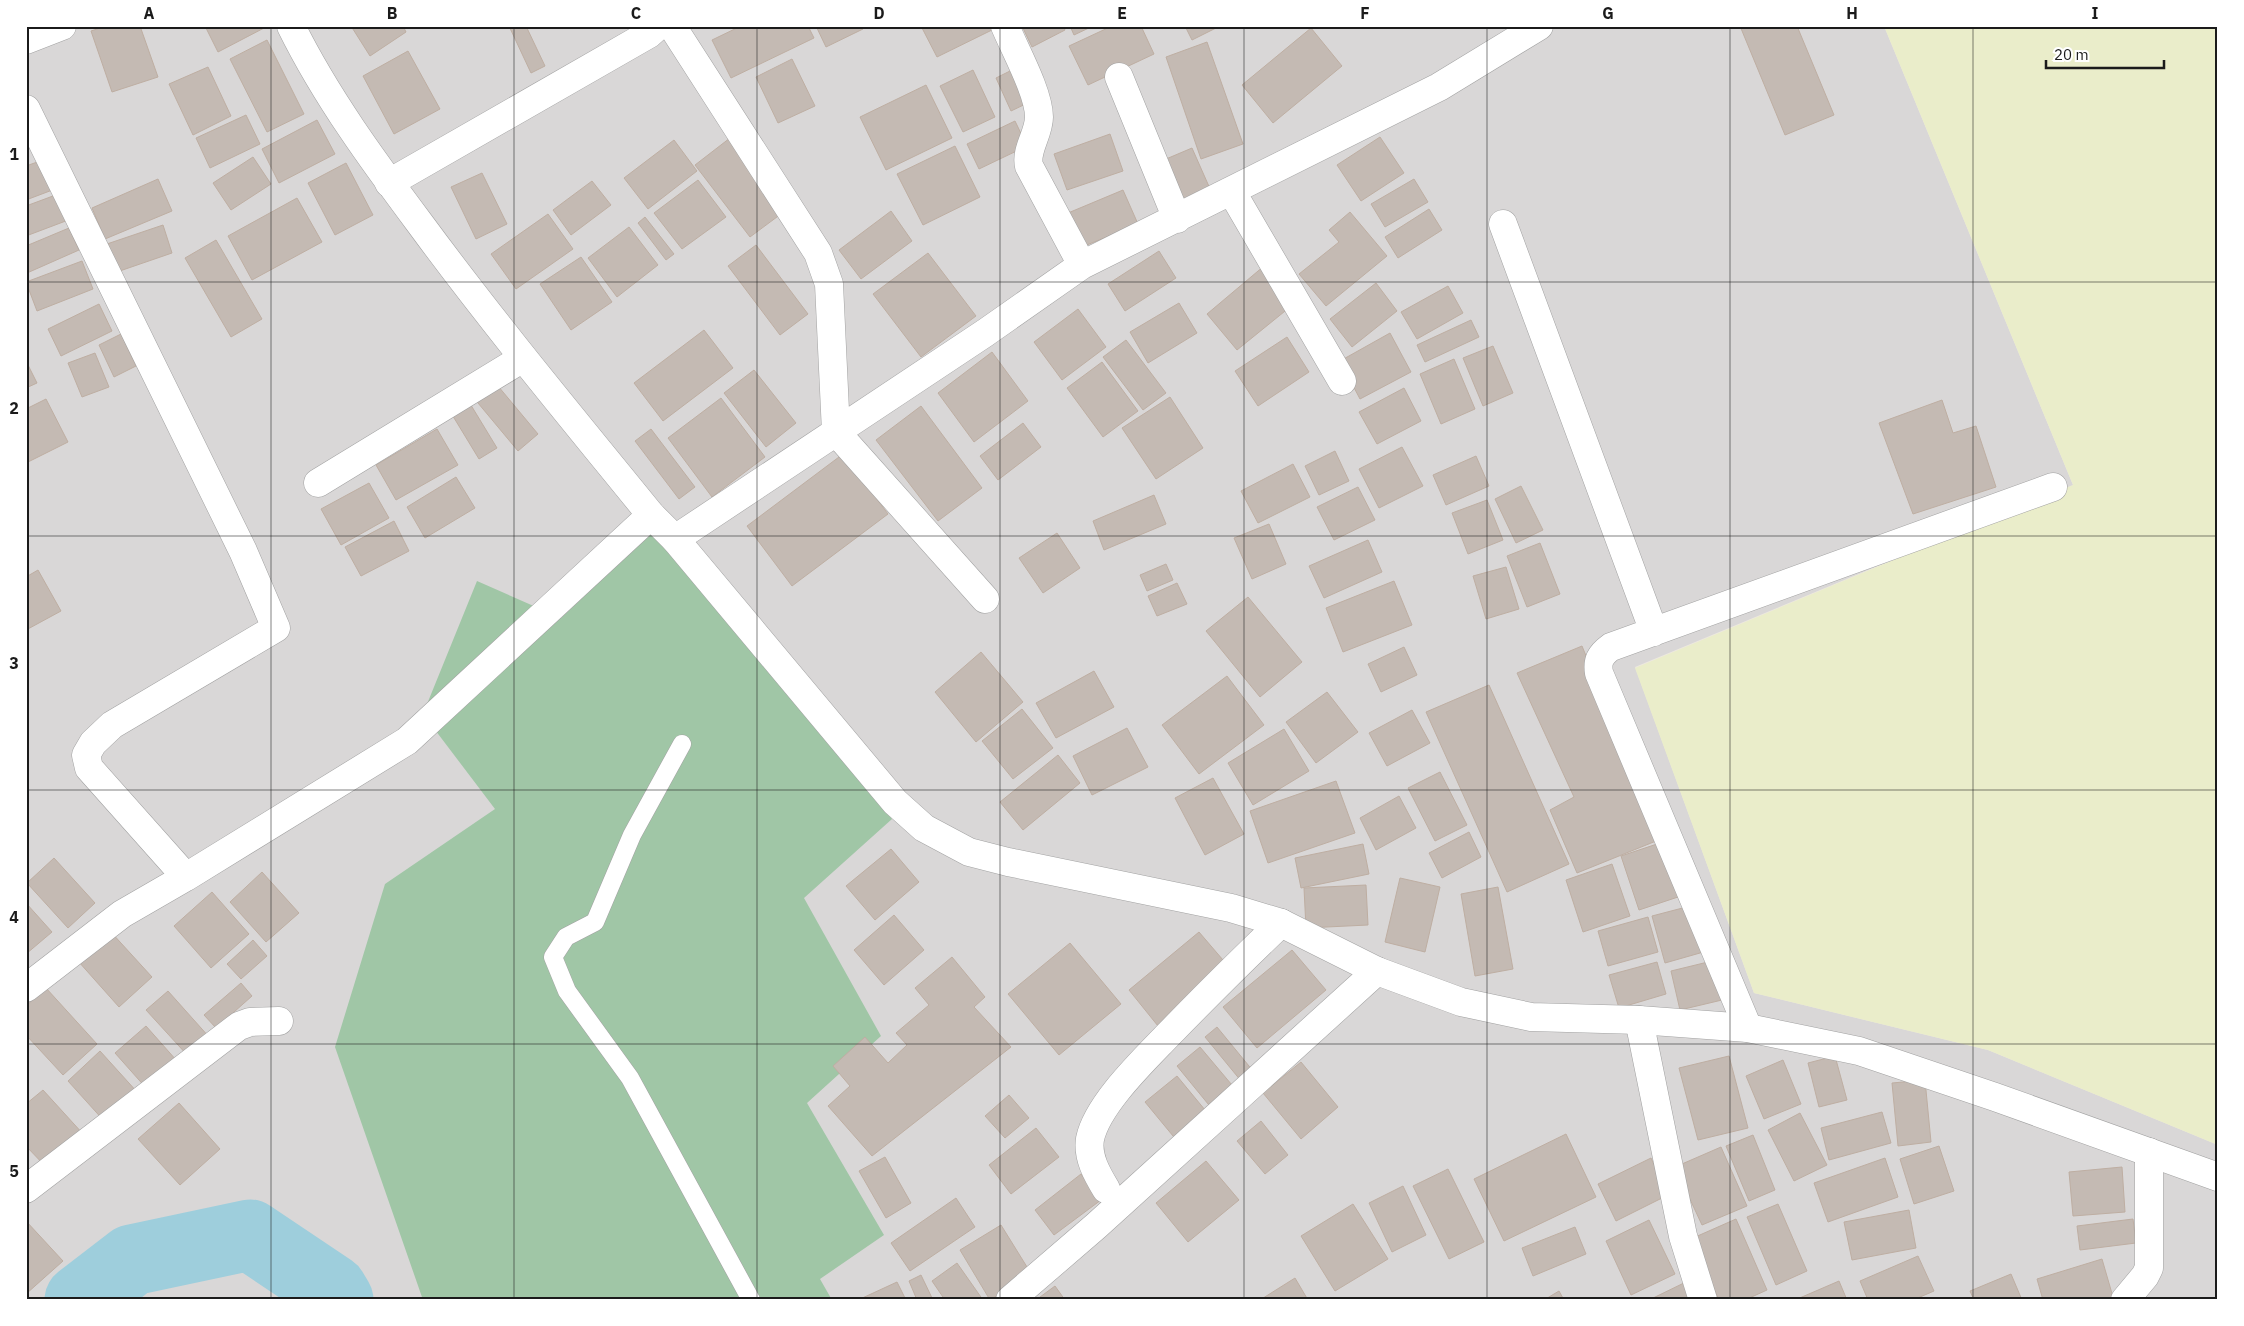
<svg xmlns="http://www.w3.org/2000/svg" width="2244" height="1326" viewBox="0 0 2244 1326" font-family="'IBM Plex Sans',sans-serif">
	<rect width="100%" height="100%" fill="#ede8e0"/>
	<!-- residential -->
	<path fill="#d9d7d7" d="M 26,26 L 1884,26 L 2073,485 L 1635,667 L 1754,993 L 1988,1050 L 2218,1145 L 2218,1300 L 26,1300 Z"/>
	<!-- farmland -->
	<path fill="#eaedca" d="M 1884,26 L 2218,26 L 2218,1145 L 1988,1050 L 1754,993 L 1635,668 L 2073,485 Z"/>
	<!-- cemetery -->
	<path fill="#a0c6a6" d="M 657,527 L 892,819 L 804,898 L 881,1036 L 807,1103 L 884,1235 L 820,1279 L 832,1300 L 423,1300 L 335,1047 L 385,884 L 495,809 L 423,714 L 477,581 L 561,618 Z"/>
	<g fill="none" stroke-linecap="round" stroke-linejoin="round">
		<!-- river -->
		<path stroke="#9ecedc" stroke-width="71" d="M 80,1300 L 132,1260 L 250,1235 L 332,1290 L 338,1300"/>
	</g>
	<!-- building -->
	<path fill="#c4bab3" stroke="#beaea2" d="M 106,26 L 140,26 L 158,77 L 112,92 L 91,31 Z
		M 205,26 L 264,26 L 264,28 L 218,52 Z
		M 351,26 L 403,26 L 406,32 L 370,56 Z
		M 509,26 L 526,26 L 545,66 L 531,73 Z
		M 741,26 L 808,26 L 814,38 L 731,78 L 712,40 Z
		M 816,26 L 862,26 L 863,29 L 826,47 Z
		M 921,26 L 995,26 L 996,28 L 937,57 Z
		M 1022,26 L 1063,26 L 1065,30 L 1032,47 Z
		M 1070,26 L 1093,26 L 1074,35 Z
		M 1112,26 L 1141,26 L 1154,54 L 1088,85 L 1069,46 Z
		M 1185,26 L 1220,26 L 1192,40 Z
		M 1740,26 L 1797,26 L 1834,115 L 1785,135 Z
		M 1311,28 L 1342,66 L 1273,123 L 1242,85 Z
		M 267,40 L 304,114 L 267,132 L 230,59 Z
		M 1207,42 L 1243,144 L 1201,159 L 1166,57 Z
		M 408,51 L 440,109 L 394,134 L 363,76 Z
		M 792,59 L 815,106 L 778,123 L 756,77 Z
		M 208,67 L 231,116 L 193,135 L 169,84 Z
		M 1018,67 L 1034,100 L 1011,111 L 996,78 Z
		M 973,70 L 995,117 L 963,132 L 940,86 Z
		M 926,85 L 952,138 L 886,170 L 860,117 Z
		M 246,115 L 260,144 L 210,168 L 196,138 Z
		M 317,120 L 335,154 L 279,183 L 262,149 Z
		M 1015,121 L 1027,146 L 979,169 L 967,144 Z
		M 1110,134 L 1123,171 L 1067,190 L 1054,154 Z
		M 1380,137 L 1404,173 L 1361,201 L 1337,165 Z
		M 730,138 L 785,211 L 750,237 L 695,165 Z
		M 674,140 L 697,171 L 648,209 L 624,178 Z
		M 955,146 L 980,197 L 923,225 L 897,174 Z
		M 1192,148 L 1211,191 L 1178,205 L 1159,162 Z
		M 253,157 L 271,184 L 231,210 L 213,183 Z
		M 43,160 L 55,189 L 26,200 L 26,166 Z
		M 346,163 L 373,215 L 335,235 L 308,183 Z
		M 482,173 L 507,224 L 476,239 L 451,187 Z
		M 158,179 L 172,211 L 105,239 L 92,208 Z
		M 1414,179 L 1428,202 L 1385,227 L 1371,204 Z
		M 698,180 L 726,217 L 682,249 L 654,213 Z
		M 592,181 L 611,205 L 571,235 L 553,210 Z
		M 1123,190 L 1138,224 L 1082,247 L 1068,213 Z
		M 61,193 L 71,219 L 26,236 L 26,206 Z
		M 297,198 L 322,242 L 252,280 L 228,236 Z
		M 1429,209 L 1442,230 L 1398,258 L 1385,237 Z
		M 891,211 L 912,241 L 861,279 L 839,250 Z
		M 1350,212 L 1387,256 L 1326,306 L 1299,274 L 1339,242 L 1329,230 Z
		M 548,214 L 573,249 L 516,289 L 491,254 Z
		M 645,217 L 674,254 L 666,260 L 638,223 Z
		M 163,225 L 172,253 L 111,274 L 101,246 Z
		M 629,227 L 658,265 L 617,297 L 588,258 Z
		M 69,228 L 79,250 L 27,273 L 26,246 Z
		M 216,240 L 262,319 L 231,337 L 185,258 Z
		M 756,245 L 808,314 L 780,335 L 728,266 Z
		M 1159,251 L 1176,278 L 1125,311 L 1108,284 Z
		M 928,253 L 976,316 L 921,357 L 873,294 Z
		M 581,257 L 612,302 L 571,330 L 540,284 Z
		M 82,261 L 93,289 L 37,311 L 26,282 Z
		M 1264,266 L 1295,303 L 1237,350 L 1207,314 Z
		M 1376,283 L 1397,311 L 1352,347 L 1330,319 Z
		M 1448,286 L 1463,313 L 1417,339 L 1401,312 Z
		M 1179,303 L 1197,333 L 1148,363 L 1130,332 Z
		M 99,304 L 112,331 L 61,356 L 48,329 Z
		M 1078,309 L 1106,347 L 1062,380 L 1034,342 Z
		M 1471,320 L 1479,337 L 1425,362 L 1417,345 Z
		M 704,330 L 733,368 L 663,421 L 634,383 Z
		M 1390,333 L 1411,372 L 1360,399 L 1340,361 Z
		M 121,334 L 136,366 L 114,377 L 99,345 Z
		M 1287,337 L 1309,372 L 1258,406 L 1235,371 Z
		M 1126,340 L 1166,393 L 1143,410 L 1103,357 Z
		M 1493,346 L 1513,393 L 1483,406 L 1463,358 Z
		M 992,352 L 1028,401 L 974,442 L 938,393 Z
		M 95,353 L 109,387 L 82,397 L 68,363 Z
		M 1454,359 L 1475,409 L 1441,424 L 1420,374 Z
		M 26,361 L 37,383 L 26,388 Z
		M 1102,362 L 1138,411 L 1103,437 L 1067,388 Z
		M 754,370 L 796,423 L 766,447 L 724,393 Z
		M 493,380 L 538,434 L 518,451 L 473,397 Z
		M 1404,388 L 1421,421 L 1377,444 L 1359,412 Z
		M 466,397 L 497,448 L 479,459 L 448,408 Z
		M 1170,397 L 1203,448 L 1156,479 L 1122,428 Z
		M 721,398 L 765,457 L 712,497 L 668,438 Z
		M 46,399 L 68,442 L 26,463 L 26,409 Z
		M 1942,400 L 1953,433 L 1976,426 L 1996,487 L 1913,514 L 1879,423 Z
		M 921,406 L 982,488 L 938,521 L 876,440 Z
		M 1023,423 L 1041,447 L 998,480 L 980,456 Z
		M 437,429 L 458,465 L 396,500 L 376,465 Z
		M 651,429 L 695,487 L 679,499 L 635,441 Z
		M 1402,447 L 1423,486 L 1379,508 L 1359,469 Z
		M 1335,451 L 1349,481 L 1319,495 L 1305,466 Z
		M 843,454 L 888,514 L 792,586 L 747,526 Z
		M 1476,456 L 1489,486 L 1446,505 L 1433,475 Z
		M 1293,464 L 1310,497 L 1258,523 L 1241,491 Z
		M 456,477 L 475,508 L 425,538 L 407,507 Z
		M 369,483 L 389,518 L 341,545 L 321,509 Z
		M 1521,486 L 1543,530 L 1516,543 L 1495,499 Z
		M 1358,487 L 1375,520 L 1334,540 L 1317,507 Z
		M 1154,495 L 1166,524 L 1104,550 L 1093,521 Z
		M 1487,500 L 1503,540 L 1468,554 L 1452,513 Z
		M 394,521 L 409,551 L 361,576 L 345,547 Z
		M 1269,524 L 1286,564 L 1252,579 L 1234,538 Z
		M 1057,533 L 1080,568 L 1043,593 L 1019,558 Z
		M 1368,540 L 1382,572 L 1324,598 L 1309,566 Z
		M 1540,543 L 1560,594 L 1527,607 L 1507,556 Z
		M 1166,564 L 1173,580 L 1147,591 L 1140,575 Z
		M 1506,567 L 1519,609 L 1486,619 L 1473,576 Z
		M 38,570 L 61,611 L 26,630 L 26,577 Z
		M 1394,581 L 1412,625 L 1343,652 L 1326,608 Z
		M 1177,583 L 1187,604 L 1157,616 L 1148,596 Z
		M 1248,597 L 1302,662 L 1260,697 L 1206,631 Z
		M 1582,646 L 1661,839 L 1577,873 L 1550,810 L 1574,797 L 1517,673 Z
		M 1404,647 L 1417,675 L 1381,692 L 1368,664 Z
		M 981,652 L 1023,702 L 976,742 L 935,692 Z
		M 1094,671 L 1114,707 L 1056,738 L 1036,703 Z
		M 1227,676 L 1264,725 L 1199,774 L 1162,725 Z
		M 1489,685 L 1569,864 L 1507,892 L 1426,712 Z
		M 1327,692 L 1358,732 L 1316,763 L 1286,722 Z
		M 1022,709 L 1053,748 L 1013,779 L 982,741 Z
		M 1412,710 L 1430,743 L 1387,766 L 1369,733 Z
		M 1127,728 L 1148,767 L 1092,795 L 1073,756 Z
		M 1284,729 L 1309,771 L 1253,805 L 1228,763 Z
		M 1058,755 L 1080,783 L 1023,830 L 1000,802 Z
		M 1440,772 L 1467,825 L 1435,841 L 1408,788 Z
		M 1213,778 L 1244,834 L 1205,855 L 1175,798 Z
		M 1336,781 L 1355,833 L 1268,863 L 1250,811 Z
		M 1399,796 L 1416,828 L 1376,850 L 1360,818 Z
		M 1469,832 L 1481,857 L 1442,878 L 1429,853 Z
		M 1660,843 L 1678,897 L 1639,910 L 1621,856 Z
		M 1363,844 L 1369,874 L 1301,888 L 1295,858 Z
		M 891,849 L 919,882 L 875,920 L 846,886 Z
		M 54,858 L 95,903 L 68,928 L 27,883 Z
		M 1612,864 L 1630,916 L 1583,932 L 1566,880 Z
		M 262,872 L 299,913 L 266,942 L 230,902 Z
		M 1400,878 L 1440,887 L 1425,952 L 1385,942 Z
		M 1366,885 L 1368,925 L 1306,928 L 1304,888 Z
		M 1498,887 L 1513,969 L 1475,976 L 1461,894 Z
		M 212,892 L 249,934 L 211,968 L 174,926 Z
		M 26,903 L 52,932 L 26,954 Z
		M 1694,905 L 1707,951 L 1665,963 L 1652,916 Z
		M 894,915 L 924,950 L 884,985 L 854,950 Z
		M 1648,917 L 1658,952 L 1608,966 L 1598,931 Z
		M 110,931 L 152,977 L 119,1007 L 78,961 Z
		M 1199,932 L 1229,967 L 1158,1026 L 1129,990 Z
		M 253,940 L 267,956 L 241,979 L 227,964 Z
		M 1070,943 L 1121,1004 L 1059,1055 L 1008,994 Z
		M 1292,950 L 1326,990 L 1257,1048 L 1223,1007 Z
		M 952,957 L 985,997 L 974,1007 L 1011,1047 L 872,1156 L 828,1106 L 850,1086 L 833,1066 L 865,1037 L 888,1063 L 907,1045 L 896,1033 L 929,1005 L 915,988 Z
		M 1712,961 L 1722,1000 L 1680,1010 L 1671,971 Z
		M 1657,962 L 1666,994 L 1619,1008 L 1609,975 Z
		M 241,983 L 252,996 L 216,1028 L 204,1015 Z
		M 46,988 L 97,1044 L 63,1075 L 26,1035 L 26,1006 Z
		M 168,991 L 210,1038 L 189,1057 L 146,1010 Z
		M 146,1026 L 177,1061 L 147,1089 L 115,1053 Z
		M 1217,1027 L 1258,1077 L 1246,1087 L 1205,1037 Z
		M 1200,1047 L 1237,1091 L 1213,1110 L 1177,1066 Z
		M 100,1051 L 138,1093 L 105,1122 L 68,1081 Z
		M 1729,1056 L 1748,1128 L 1698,1140 L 1679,1068 Z
		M 1835,1056 L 1847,1100 L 1819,1107 L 1808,1063 Z
		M 1783,1060 L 1801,1104 L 1764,1119 L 1746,1076 Z
		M 1301,1062 L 1338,1107 L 1301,1139 L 1263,1093 Z
		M 1177,1076 L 1210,1116 L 1178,1142 L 1145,1102 Z
		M 1925,1080 L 1931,1142 L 1898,1146 L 1892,1083 Z
		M 43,1090 L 84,1135 L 47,1168 L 26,1146 L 26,1104 Z
		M 1009,1095 L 1029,1118 L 1005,1138 L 985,1116 Z
		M 179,1103 L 220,1149 L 180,1185 L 138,1139 Z
		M 1882,1112 L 1891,1143 L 1829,1160 L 1821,1128 Z
		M 1800,1113 L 1827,1165 L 1794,1181 L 1768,1130 Z
		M 1261,1121 L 1288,1155 L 1265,1174 L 1237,1141 Z
		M 1036,1128 L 1059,1157 L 1011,1194 L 989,1165 Z
		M 1566,1134 L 1596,1197 L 1504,1241 L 1474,1179 Z
		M 1753,1135 L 1775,1190 L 1749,1201 L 1726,1146 Z
		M 1939,1146 L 1954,1191 L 1914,1204 L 1900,1159 Z
		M 1721,1147 L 1747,1206 L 1702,1225 L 1675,1167 Z
		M 885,1157 L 911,1203 L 886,1218 L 859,1171 Z
		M 1651,1158 L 1668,1195 L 1616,1221 L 1598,1184 Z
		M 1885,1158 L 1898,1197 L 1828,1222 L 1814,1183 Z
		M 1206,1161 L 1239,1200 L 1188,1242 L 1156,1203 Z
		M 2122,1167 L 2125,1212 L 2073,1216 L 2069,1172 Z
		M 1448,1169 L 1484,1242 L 1449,1259 L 1413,1186 Z
		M 1081,1174 L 1101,1200 L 1054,1235 L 1035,1210 Z
		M 1403,1186 L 1426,1235 L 1392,1252 L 1369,1203 Z
		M 956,1198 L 975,1227 L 910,1271 L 891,1243 Z
		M 1353,1204 L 1388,1259 L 1335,1291 L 1301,1236 Z
		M 1778,1204 L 1807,1271 L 1776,1285 L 1747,1217 Z
		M 1909,1210 L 1916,1248 L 1852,1260 L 1844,1222 Z
		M 1736,1219 L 1767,1290 L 1745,1300 L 1719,1300 L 1693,1238 Z
		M 2133,1219 L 2136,1243 L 2080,1250 L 2077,1226 Z
		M 1649,1220 L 1675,1274 L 1631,1295 L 1606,1241 Z
		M 26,1221 L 63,1261 L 26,1294 Z
		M 1001,1225 L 1032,1275 L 990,1300 L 960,1250 Z
		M 1575,1227 L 1586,1254 L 1533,1276 L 1522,1248 Z
		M 1918,1256 L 1934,1291 L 1913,1300 L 1868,1300 L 1860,1281 Z
		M 2102,1259 L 2113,1297 L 2104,1300 L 2043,1300 L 2037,1279 Z
		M 957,1263 L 983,1300 L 945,1300 L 932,1281 Z
		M 2011,1274 L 2022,1300 L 1974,1300 L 1970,1291 Z
		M 921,1275 L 933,1300 L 917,1300 L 909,1281 Z
		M 1295,1278 L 1308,1300 L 1260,1300 Z
		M 1688,1281 L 1697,1300 L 1649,1300 Z
		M 1839,1281 L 1847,1300 L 1795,1300 Z
		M 897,1282 L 906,1300 L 858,1300 Z
		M 1055,1286 L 1065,1300 L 1036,1300 Z
		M 1559,1291 L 1564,1300 L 1544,1300 Z"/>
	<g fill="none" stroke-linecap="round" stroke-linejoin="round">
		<defs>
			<path id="service" d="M 682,744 L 632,835 L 595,922 L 566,937 L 553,957 L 567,991 L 630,1078 L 751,1300"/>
			<path id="minor" d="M 672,26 L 818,253 L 829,284 L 836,432 L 985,599
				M 1005,26 C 1015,50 1039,93 1039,117 C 1039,134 1025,150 1029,166 L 1082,265
				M 26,40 L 62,26
				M 1119,77 L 1177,219
				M 26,109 L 243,551 L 276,628 L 112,725 L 93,743 L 86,755 L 89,768 L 186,877
				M 389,183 L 649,34 L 658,26
				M 1232,192 L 1342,381
				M 1503,224 L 1654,632
				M 318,483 L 523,358
				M 675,539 L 985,333 L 1082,265 L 1439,87 L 1539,26
				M 26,988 L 122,914 L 186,877 L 407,741 L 651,515
				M 1639,1020 L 1683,1236 L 1703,1300
				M 1748,1028 L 1599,673 C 1597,661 1600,655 1611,647 L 2053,487
				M 26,1189 L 239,1026 L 250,1022 L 279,1021
				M 1106,1189 C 1097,1174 1087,1157 1090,1139 C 1097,1105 1143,1061 1167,1036 C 1204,998 1242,960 1281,923
				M 1010,1300 L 1096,1226 L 1377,971
				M 2125,1300 L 2145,1276 L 2149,1268 L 2149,1152"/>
			<path id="tertiary" d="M 291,26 C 326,97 374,162 421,225 C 494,324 573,419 651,515 L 675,539 L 895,802 L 924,828 L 969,852 L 1008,862 L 1231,908 L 1281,923 L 1377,971 L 1461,1002 L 1531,1017 L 1639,1020 L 1748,1028 L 1859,1051 L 1995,1097 L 2218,1177"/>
		</defs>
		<!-- service casing -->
		<use href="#service" stroke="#a2a2a2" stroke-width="19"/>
		<!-- minor casing -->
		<use href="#minor" stroke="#a2a2a2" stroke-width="29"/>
		<!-- tertiary casing -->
		<use href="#tertiary" stroke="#a2a2a2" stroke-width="29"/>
		<!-- service -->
		<use href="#service" stroke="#fff" stroke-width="18"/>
		<!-- minor -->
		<use href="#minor" stroke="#fff" stroke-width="28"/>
		<!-- tertiary -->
		<use href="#tertiary" stroke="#fff" stroke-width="28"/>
	</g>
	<!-- grid -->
	<path fill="none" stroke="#1b1b1b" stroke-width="1" stroke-opacity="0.55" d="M 271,26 L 271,1300M 514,26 L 514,1300M 757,26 L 757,1300M 1000,26 L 1000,1300M 1244,26 L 1244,1300M 1487,26 L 1487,1300M 1730,26 L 1730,1300M 1973,26 L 1973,1300M 26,282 L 2218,282M 26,536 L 2218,536M 26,790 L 2218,790M 26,1044 L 2218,1044"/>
	<!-- border -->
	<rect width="2244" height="1326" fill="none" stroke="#ffffff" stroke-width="55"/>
	<!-- scale -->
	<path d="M2046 60v8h118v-8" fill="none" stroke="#1b1b1b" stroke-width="2.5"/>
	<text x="2054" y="60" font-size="15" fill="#1b1b1b" stroke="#ffffff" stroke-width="4" paint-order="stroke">20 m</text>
	<rect x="28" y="28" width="2188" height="1270" fill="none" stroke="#1b1b1b" stroke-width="2"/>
	<g font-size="16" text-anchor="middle" font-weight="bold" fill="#1b1b1b">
		<text x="149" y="19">A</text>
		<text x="392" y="19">B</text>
		<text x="636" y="19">C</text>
		<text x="879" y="19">D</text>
		<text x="1122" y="19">E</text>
		<text x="1365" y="19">F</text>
		<text x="1608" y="19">G</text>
		<text x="1852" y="19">H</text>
		<text x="2095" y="19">I</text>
		<text x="14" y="160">1</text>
		<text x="14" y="414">2</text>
		<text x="14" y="669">3</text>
		<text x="14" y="923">4</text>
		<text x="14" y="1177">5</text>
	</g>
</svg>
